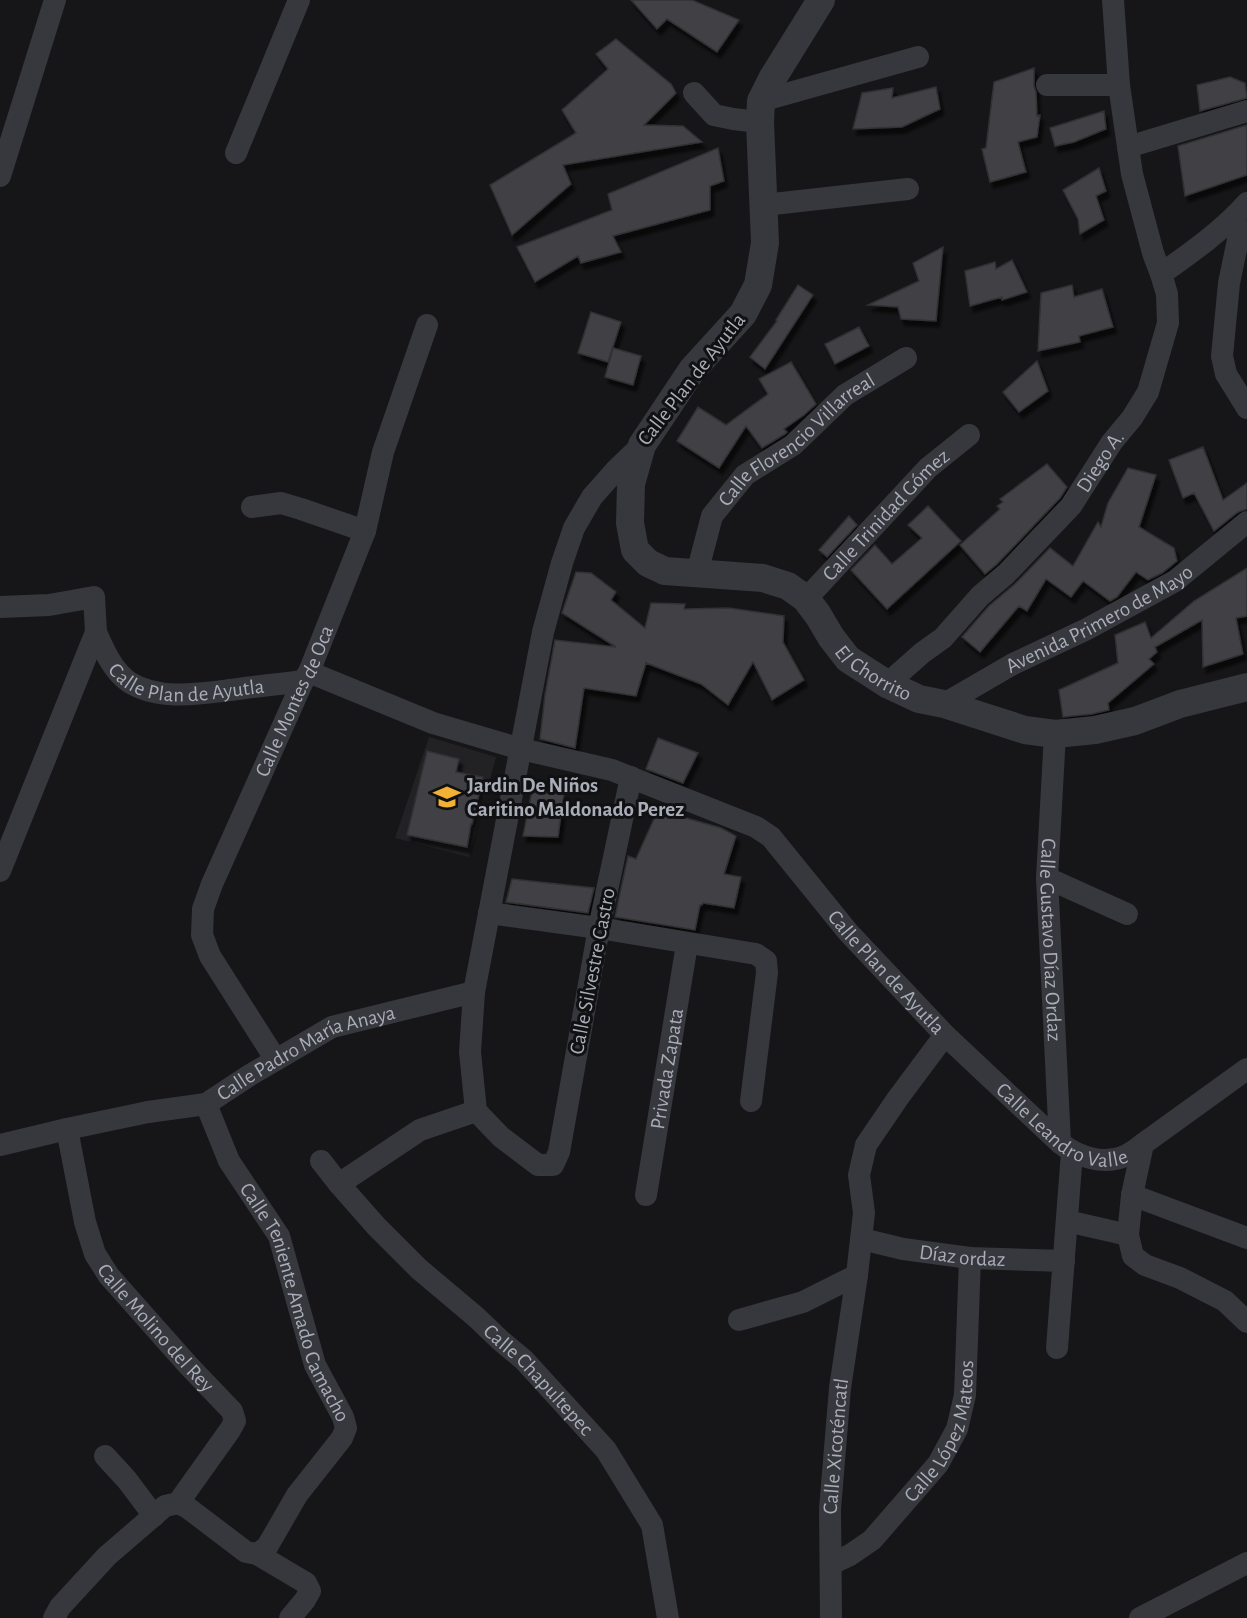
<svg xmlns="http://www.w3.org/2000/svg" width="1247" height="1618" viewBox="0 0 1247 1618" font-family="'Alegreya Sans',sans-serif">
	<defs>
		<filter id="shadow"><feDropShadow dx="3.5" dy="6" stdDeviation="1.5" flood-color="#0009"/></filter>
	</defs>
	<rect width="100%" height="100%" fill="#161618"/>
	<!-- built -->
	<path fill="#222225" d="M 429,737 L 496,757 L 469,857 L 395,838 Z"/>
	<!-- building -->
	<path fill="#404145" stroke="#303034" stroke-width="1.5" filter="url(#shadow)" d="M 631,0 L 692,0 L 739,20 L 717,52 L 667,19 L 657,29 Z
		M 616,39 L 671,84 L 676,93 L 644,125 L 683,126 L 702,142 L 563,165 L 571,184 L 512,235 L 490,185 L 576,133 L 562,110 L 608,69 L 596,54 Z
		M 1034,68 L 1034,86 L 1036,92 L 1037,116 L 1040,115 L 1037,137 L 1018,142 L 1026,172 L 990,182 L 982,149 L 986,148 L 994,82 Z
		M 1230,77 L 1245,83 L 1247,98 L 1200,111 L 1197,85 Z
		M 936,87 L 940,109 L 902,127 L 853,129 L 862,93 L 893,88 L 892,98 Z
		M 1104,111 L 1106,129 L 1074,142 L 1055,146 L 1050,128 Z
		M 1247,125 L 1247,175 L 1185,196 L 1178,146 Z
		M 718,148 L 724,181 L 710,186 L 710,210 L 613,236 L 621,252 L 581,263 L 578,256 L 535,282 L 517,247 L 612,210 L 608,194 Z
		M 1099,168 L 1106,191 L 1096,196 L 1104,220 L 1080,234 L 1078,219 L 1063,190 Z
		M 943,247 L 936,321 L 901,319 L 898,307 L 868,305 L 919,281 L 913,263 Z
		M 1012,260 L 1027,292 L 1002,300 L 1002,297 L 970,306 L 965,271 L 995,262 L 996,269 Z
		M 798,285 L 813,295 L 765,369 L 750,357 L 777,321 L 776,320 Z
		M 1072,285 L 1074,297 L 1102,289 L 1113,327 L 1079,336 L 1080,342 L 1038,351 L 1041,293 Z
		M 591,312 L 621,322 L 608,362 L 578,353 Z
		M 859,327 L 869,346 L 835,364 L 825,344 Z
		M 613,348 L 641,356 L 633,385 L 605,377 Z
		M 1037,361 L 1048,391 L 1019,412 L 1003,392 Z
		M 791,362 L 816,404 L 804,415 L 784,429 L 787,432 L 785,434 L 762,448 L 746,426 L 719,468 L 677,441 L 698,407 L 726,425 L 768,394 L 759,379 Z
		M 1203,447 L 1223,500 L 1247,483 L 1247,509 L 1238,512 L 1214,531 L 1194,493 L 1183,498 L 1169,460 Z
		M 1047,464 L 1067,487 L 1060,498 L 997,564 L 985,574 L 960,545 L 1000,509 L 997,506 L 1003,502 L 1000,499 Z
		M 1128,468 L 1156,475 L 1139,527 L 1174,548 L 1177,561 L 1162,573 L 1148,580 L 1136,572 L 1117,597 L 1110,601 L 1083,581 L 1071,597 L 1046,579 L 1027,611 L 1019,606 L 980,652 L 962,637 L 989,606 L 1016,583 L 1050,548 L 1073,566 L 1098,522 L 1101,527 L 1108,503 Z
		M 928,506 L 961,541 L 887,609 L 851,570 L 875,545 L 892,564 L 922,538 L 908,525 Z
		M 849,516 L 857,525 L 827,557 L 819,550 Z
		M 1247,568 L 1247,616 L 1236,618 L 1243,654 L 1203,667 L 1202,620 L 1155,647 L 1157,652 L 1149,659 L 1154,664 L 1108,703 L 1109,710 L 1092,714 L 1063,717 L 1059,690 L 1118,663 L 1115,635 L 1145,622 L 1151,638 L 1194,601 Z
		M 576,572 L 591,573 L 616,592 L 611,600 L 645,628 L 651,603 L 685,604 L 684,609 L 729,608 L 784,616 L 783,642 L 804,680 L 772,700 L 753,662 L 728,705 L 701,684 L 646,663 L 636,696 L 584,688 L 575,748 L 540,739 L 545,695 L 555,640 L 616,647 L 562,613 Z
		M 658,738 L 698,753 L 683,783 L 646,769 Z
		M 427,751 L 459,759 L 456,772 L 483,777 L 472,824 L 471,824 L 467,847 L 407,835 Z
		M 532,791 L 564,793 L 558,837 L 523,836 Z
		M 658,810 L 721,828 L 736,836 L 724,874 L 741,877 L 734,908 L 703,903 L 702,905 L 700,905 L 695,930 L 615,917 L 628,856 L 636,859 Z
		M 512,879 L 594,888 L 588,913 L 506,902 Z"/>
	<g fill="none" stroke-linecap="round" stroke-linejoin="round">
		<!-- minor -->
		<g stroke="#37383d" stroke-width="22">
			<path d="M 1047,85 L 1119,85"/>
			<path d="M 694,93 L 714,115 L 733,119 L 760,122"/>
			<path d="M 761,101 L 918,57"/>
			<path d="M 1128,147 L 1247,111"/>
			<path d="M 236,153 L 299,0"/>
			<path d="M 0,176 L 55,0"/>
			<path d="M 764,205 L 908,189"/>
			<path d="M 1235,216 L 1238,240 L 1229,283 L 1222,356 L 1226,374 L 1247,408"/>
			<path d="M 1161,274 C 1192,252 1222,231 1247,203"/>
			<path d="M 252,507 L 281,503 L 301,509 L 365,531"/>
			<path id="s1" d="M 697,573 L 712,516 L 745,475 L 793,445 L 845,395 L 906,358"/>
			<path id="s2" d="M 806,599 L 928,468 L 969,435"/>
			<path d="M 0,607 L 49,605 L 94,597 L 96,632 L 0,871"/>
			<path id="s3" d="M 96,632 C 104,650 112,670 129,682 C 160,702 204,693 238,689 C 259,686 281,684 303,681"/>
			<path id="s4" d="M 309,672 L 433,723 L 521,749 L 612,770 L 756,827 L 771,837 L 848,932 L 945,1035 L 1060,1143 C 1078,1157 1104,1166 1127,1155 C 1132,1152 1138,1148 1143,1144 L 1247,1069"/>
			<path id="s5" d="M 887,684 L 922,653 L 943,638 L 980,596 L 1006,574 L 1071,506 L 1112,442 L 1132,418 L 1148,392 L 1168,323 L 1167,294 L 1161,274 L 1153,253 L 1132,174 L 1119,85 L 1113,0"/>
			<path id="s6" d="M 944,704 L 1013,664 L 1087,629 L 1175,581 L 1247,522"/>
			<path id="s7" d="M 1055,734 L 1047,878 L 1060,1143"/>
			<path d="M 631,777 L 599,928 L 559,1152 L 553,1165 L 538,1165 L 501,1137 L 476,1111 L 470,1052 L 474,992 L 543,632 L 562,563 L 574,528 L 592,497 L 615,471 L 642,445"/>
			<path d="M 1047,878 L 1127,914"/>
			<path d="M 489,913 L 599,928 L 756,954 L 766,961 L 767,973 L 751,1101"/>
			<path id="s8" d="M 276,1060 L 210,956 L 202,935 L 203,909 L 212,884 L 303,681 L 309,672 L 365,531 L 383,452 L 427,325"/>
			<path id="s9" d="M 206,1104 L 229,1161 L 279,1236 L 315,1365 L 343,1417 L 346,1428 L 342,1438 L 297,1495 L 267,1547 L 257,1554"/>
			<path id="s10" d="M 67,1129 L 85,1222 L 95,1254 L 109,1276 L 188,1365 L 232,1411 L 235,1421 L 230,1430 L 178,1503"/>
			<path d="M 1143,1144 L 1132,1195 L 1128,1235 L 1133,1256 L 1145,1265 L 1180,1278 L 1225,1301 L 1247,1322"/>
			<path id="s11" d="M 0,1145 L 67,1129 L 148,1112 L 206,1104 L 250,1075 L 332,1027 L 474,992"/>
			<path id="s12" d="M 321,1161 L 339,1184 L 376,1226 L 419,1269 L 476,1317 L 500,1340 L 524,1360 L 606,1450 L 652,1525 L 668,1618"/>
			<path d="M 339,1184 L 420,1130 L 476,1111"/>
			<path id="s13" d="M 646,1195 L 687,944"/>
			<path d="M 1132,1195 L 1247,1238"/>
			<path d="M 1067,1221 L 1128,1235"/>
			<path id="s14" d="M 862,1239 L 903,1249 L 970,1258 L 1064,1261"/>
			<path d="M 739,1320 L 803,1302 L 857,1275"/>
			<path d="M 1057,1348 L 1072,1152"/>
			<path d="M 105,1456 L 127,1480 L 154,1516"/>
			<path d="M 178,1503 L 188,1508 L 246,1552 L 257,1554 L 306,1583 L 310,1591 L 305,1600 L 290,1618"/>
			<path id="s15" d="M 831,1564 L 850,1555 L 872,1540 L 938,1464 L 957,1429 L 965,1395 L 970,1258"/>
			<path d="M 54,1618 L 60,1607 L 107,1556 L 165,1506 L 178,1503"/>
			<path id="s16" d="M 831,1618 L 830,1509 L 840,1388 L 857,1275 L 864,1213 L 859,1175 L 866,1145 L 898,1098 L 945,1035"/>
			<path d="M 1140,1618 L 1247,1563"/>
		</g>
		<!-- tertiary -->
		<path stroke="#37383d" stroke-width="28" id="s17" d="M 821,0 L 772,79 L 761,101 L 760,122 L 765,243 L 758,285 L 743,314 L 692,370 L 642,445 L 631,484 L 630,523 L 635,550 L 648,563 L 665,571 L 763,578 L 788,586 L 806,599 L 818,615 L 831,637 L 848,659 L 887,684 L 919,699 L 944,704 L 1025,730 L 1055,734 L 1095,730 L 1135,721 L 1180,704 L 1247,687"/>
	</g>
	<!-- icons -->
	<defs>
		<symbol id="school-bare" viewBox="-9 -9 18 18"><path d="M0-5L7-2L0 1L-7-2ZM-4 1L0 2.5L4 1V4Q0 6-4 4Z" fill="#f2b134" stroke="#111113" stroke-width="2.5" paint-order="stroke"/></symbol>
	</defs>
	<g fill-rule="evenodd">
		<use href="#school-bare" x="428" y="778" width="38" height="38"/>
	</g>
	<g text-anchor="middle" stroke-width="6" stroke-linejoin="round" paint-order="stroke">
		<!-- street labels -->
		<g font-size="21" fill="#a8adb8" stroke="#111113">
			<text transform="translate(691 379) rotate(-52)" y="7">Calle Plan de Ayutla</text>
			<text dy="7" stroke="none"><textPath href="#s1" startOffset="174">Calle Florencio Villarreal</textPath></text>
			<text dy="7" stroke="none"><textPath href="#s5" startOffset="310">Diego A.</textPath></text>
			<text dy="7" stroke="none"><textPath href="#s2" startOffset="116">Calle Trinidad Gómez</textPath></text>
			<text dy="7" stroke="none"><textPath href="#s6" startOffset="177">Avenida Primero de Mayo</textPath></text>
			<text dy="7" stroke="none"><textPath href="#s17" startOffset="894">El Chorrito</textPath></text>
			<text dy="7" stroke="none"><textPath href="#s3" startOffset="118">Calle Plan de Ayutla</textPath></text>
			<text dy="7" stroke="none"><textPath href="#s8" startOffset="399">Calle Montes de Oca</textPath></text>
			<text dy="7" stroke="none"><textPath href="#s7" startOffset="206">Calle Gustavo Díaz Ordaz</textPath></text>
			<text transform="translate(592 971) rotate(-79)" y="7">Calle Silvestre Castro</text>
			<text dy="7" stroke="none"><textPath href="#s4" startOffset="670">Calle Plan de Ayutla</textPath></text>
			<text dy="7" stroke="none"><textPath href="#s11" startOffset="324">Calle Padro María Anaya</textPath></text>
			<text dy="7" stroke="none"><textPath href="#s13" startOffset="128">Privada Zapata</textPath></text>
			<text dy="7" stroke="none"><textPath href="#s4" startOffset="908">Calle Leandro Valle</textPath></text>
			<text dy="7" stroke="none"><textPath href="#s14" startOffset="102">Díaz ordaz</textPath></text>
			<text dy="7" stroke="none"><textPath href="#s9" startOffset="219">Calle Teniente Amado Camacho</textPath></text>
			<text dy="7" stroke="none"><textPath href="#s10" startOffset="224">Calle Molino del Rey</textPath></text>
			<text dy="7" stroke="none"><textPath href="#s12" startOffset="309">Calle Chapultepec</textPath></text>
			<text dy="7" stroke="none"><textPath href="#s15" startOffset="180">Calle López Mateos</textPath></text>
			<text dy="7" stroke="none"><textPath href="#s16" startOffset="172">Calle Xicoténcatl</textPath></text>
		</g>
		<!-- poi labels -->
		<g font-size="21" font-weight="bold" fill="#a8adb8" stroke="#111113" text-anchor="start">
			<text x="467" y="792">Jardin De Niños<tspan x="467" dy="24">Caritino Maldonado Perez</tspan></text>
		</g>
	</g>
</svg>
